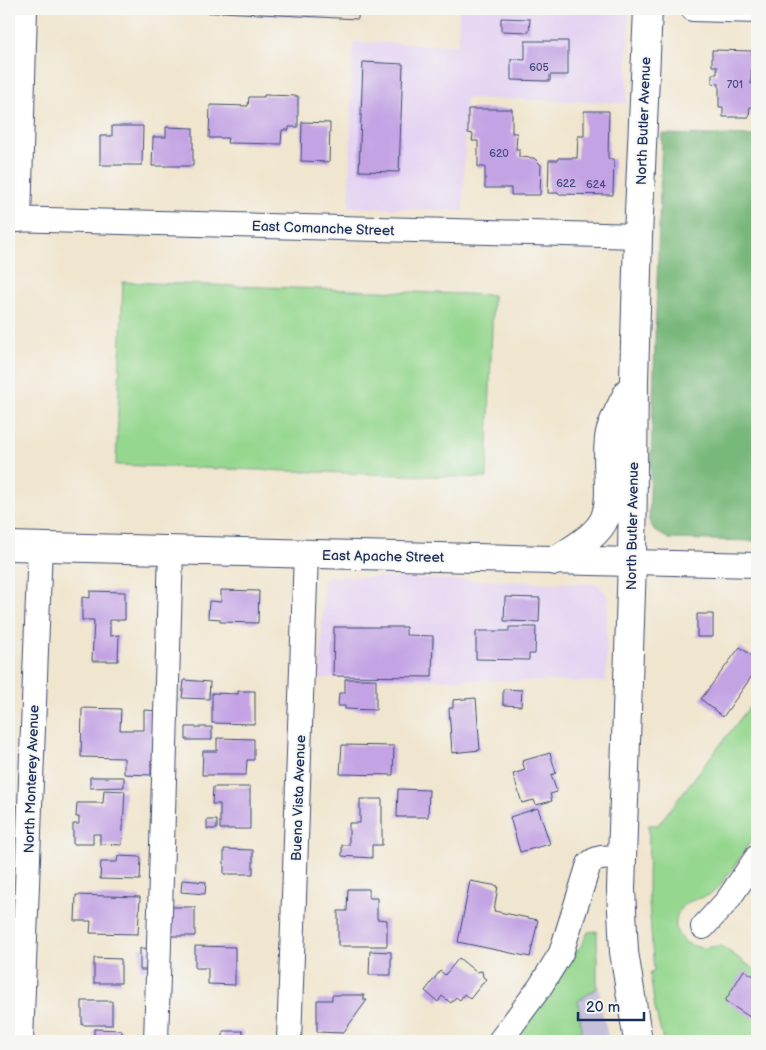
<svg xmlns="http://www.w3.org/2000/svg" width="766" height="1050" viewBox="0 0 766 1050" font-family="'Balsamiq Sans',sans-serif">
	<rect width="100%" height="100%" fill="#f6f6f2"/>
	<filter id="ink" filterUnits="userSpaceOnUse"><feTurbulence type="fractalNoise" baseFrequency=".02" numOctaves="2"/><feDisplacementMap in="SourceGraphic" scale="10" xChannelSelector="R" yChannelSelector="G"/><feConvolveMatrix kernelMatrix="1 2 1 2 8 2 1 2 1" color-interpolation-filters="sRGB"/></filter>
	<filter id="wash" filterUnits="userSpaceOnUse"><feTurbulence type="fractalNoise" baseFrequency=".0096" numOctaves="4" result="noise"/><feDisplacementMap in="SourceGraphic" scale="20" xChannelSelector="R" yChannelSelector="G"/><feGaussianBlur stdDeviation="1.12" result="paint"/><feColorMatrix in="noise" values="0 0 0 0 0 0 0 0 0 0 0 0 0 0 0 0 0 1.4 0 .05"/><feComposite in="paint" operator="in"/></filter>
	<g filter="url(#wash)">
		<rect width="100%" height="100%" fill="#f0e5ce"/>
		<!-- built -->
		<path fill="#e4d3f2" d="M 459,9 L 629,9 L 627,103 L 466,98 L 463,211 L 349,207 L 353,42 L 458,45 Z
			M 330,576 L 597,584 L 606,593 L 608,600 L 606,682 L 320,678 L 324,580 Z"/>
		<!-- industrial -->
		<path fill="#c6c0da" d="M 599,986 L 602,1011 L 609,1041 L 583,1041 L 578,1000 Z"/>
		<!-- green -->
		<path fill="#95d78f" stroke="#588376" d="M 123,282 L 493,295 L 487,478 L 116,465 Z
			M 757,697 C 757,730 757,763 757,796 C 757,805 760,822 757,830 C 755,836 722,885 716,890 C 703,903 680,895 676,920 C 673,945 701,952 720,945 L 757,971 L 757,1041 L 663,1041 L 655,1009 L 650,973 L 654,972 L 648,888 L 649,825 L 658,825 Z
			M 597,931 L 597,988 L 578,1001 L 583,1041 L 515,1041 L 548,996 L 563,969 L 581,946 L 588,932 Z"/>
		<!-- forest -->
		<path fill="#78b87a" stroke="#4a746c" d="M 662,134 L 757,136 L 757,541 L 669,539 L 655,531 L 649,521 Z"/>
		<g id="blocks">
			<!-- building -->
			<path fill="#c3a3e4" d="M 138,9 L 219,9 L 219,13 L 138,10 Z
				M 222,9 L 358,9 L 358,19 L 221,12 Z
				M 501,18 L 530,19 L 529,32 L 501,31 Z
				M 525,41 L 568,41 L 568,75 L 550,75 L 550,81 L 511,80 L 511,59 L 525,60 Z
				M 712,50 L 752,51 L 751,84 L 757,84 L 757,107 L 750,107 L 749,117 L 723,117 L 723,107 L 719,107 L 719,84 L 712,83 L 712,74 L 717,74 L 717,66 L 712,66 Z
				M 363,62 L 403,64 L 399,172 L 359,171 Z
				M 264,95 L 298,96 L 298,127 L 289,127 L 289,130 L 282,130 L 281,144 L 227,143 L 228,138 L 209,138 L 210,105 L 248,106 L 249,97 L 264,97 Z
				M 468,109 L 512,109 L 512,133 L 517,133 L 516,149 L 519,149 L 519,157 L 534,158 L 541,165 L 540,195 L 511,195 L 511,188 L 485,188 L 485,167 L 478,167 L 478,141 L 472,141 L 473,134 L 468,133 Z
				M 584,111 L 609,111 L 608,159 L 614,159 L 613,195 L 558,194 L 558,193 L 548,193 L 549,160 L 558,160 L 558,158 L 577,158 L 578,136 L 584,136 Z
				M 302,122 L 330,123 L 329,162 L 301,161 Z
				M 112,126 L 143,126 L 142,165 L 100,165 L 100,136 L 112,136 Z
				M 166,127 L 193,128 L 193,166 L 152,166 L 153,137 L 166,137 Z
				M 221,590 L 259,591 L 258,623 L 220,622 L 220,619 L 208,618 L 209,601 L 221,602 Z
				M 90,591 L 125,592 L 125,620 L 110,620 L 110,636 L 119,635 L 118,661 L 92,661 L 94,620 L 82,620 L 82,597 L 90,598 Z
				M 505,597 L 540,598 L 539,622 L 504,621 Z
				M 697,614 L 713,614 L 713,637 L 697,637 Z
				M 334,627 L 406,627 L 406,635 L 433,636 L 432,677 L 333,676 Z
				M 509,627 L 536,627 L 535,654 L 529,654 L 529,660 L 476,659 L 476,631 L 509,631 Z
				M 740,647 L 757,660 L 757,669 L 723,717 L 701,699 Z
				M 345,679 L 376,679 L 376,710 L 345,709 L 345,706 L 338,706 L 339,693 L 345,693 Z
				M 184,680 L 210,682 L 209,699 L 182,698 Z
				M 503,689 L 522,690 L 521,706 L 503,705 Z
				M 238,691 L 255,691 L 255,724 L 212,723 L 212,693 L 238,694 Z
				M 476,698 L 480,750 L 452,753 L 449,708 L 453,708 L 453,700 Z
				M 82,708 L 121,709 L 120,730 L 144,730 L 144,710 L 160,711 L 159,760 L 151,760 L 151,775 L 124,774 L 124,758 L 81,757 Z
				M 186,727 L 212,727 L 212,740 L 186,740 Z
				M 217,738 L 254,739 L 254,760 L 247,760 L 246,775 L 202,775 L 203,751 L 217,751 Z
				M 342,745 L 394,746 L 393,775 L 340,774 Z
				M 550,753 L 556,773 L 551,775 L 557,792 L 550,794 L 552,801 L 536,805 L 534,800 L 522,803 L 513,774 L 525,770 L 522,761 Z
				M 90,777 L 124,777 L 124,787 L 90,788 Z
				M 213,787 L 250,787 L 250,829 L 220,829 L 220,804 L 212,804 Z
				M 398,789 L 429,790 L 428,817 L 397,817 Z
				M 104,790 L 125,791 L 122,845 L 100,844 L 100,834 L 93,834 L 93,844 L 73,844 L 73,824 L 79,824 L 79,817 L 76,817 L 77,803 L 103,803 Z
				M 360,799 L 382,799 L 382,845 L 372,845 L 372,858 L 342,856 L 342,845 L 349,845 L 349,823 L 360,823 Z
				M 538,808 L 550,844 L 520,852 L 510,817 Z
				M 207,820 L 217,820 L 217,829 L 207,829 Z
				M 224,849 L 253,850 L 253,874 L 224,874 Z
				M 118,856 L 141,857 L 140,880 L 100,879 L 101,862 L 117,862 Z
				M 182,880 L 206,882 L 205,894 L 181,892 Z
				M 470,881 L 498,886 L 494,911 L 538,920 L 530,957 L 458,942 Z
				M 348,889 L 369,889 L 369,898 L 377,898 L 377,919 L 387,920 L 387,946 L 338,946 L 338,911 L 347,911 Z
				M 76,895 L 140,897 L 138,934 L 90,933 L 91,921 L 75,921 Z
				M 170,907 L 195,907 L 195,936 L 170,936 Z
				M 195,946 L 235,947 L 235,985 L 208,984 L 208,968 L 195,968 Z
				M 140,948 L 154,949 L 153,970 L 140,970 Z
				M 370,951 L 391,952 L 391,975 L 369,975 Z
				M 94,958 L 121,959 L 121,983 L 94,983 Z
				M 459,958 L 476,972 L 482,971 L 483,977 L 486,979 L 470,999 L 464,994 L 460,1000 L 456,997 L 451,1003 L 442,996 L 438,1002 L 425,991 L 440,971 L 445,975 Z
				M 744,970 L 757,978 L 757,1012 L 753,1019 L 725,1001 Z
				M 332,995 L 364,995 L 364,1000 L 367,1000 L 343,1033 L 317,1032 L 317,1000 L 332,1000 Z
				M 82,1001 L 112,1001 L 112,1025 L 82,1025 Z
				M 94,1029 L 122,1030 L 122,1041 L 94,1041 Z
				M 223,1031 L 243,1031 L 243,1041 L 223,1041 Z
				M 388,1035 L 396,1041 L 383,1041 Z"/>
		</g>
	</g>
	<g filter="url(#ink)">
		<use href="#blocks" fill-opacity="0" stroke="#3b4a6f" stroke-width="1"/>
		<g fill="none" stroke-linecap="round" stroke-linejoin="round">
			<defs>
				<path id="minor" d="M 693,9 L 757,11
					M 9,219 L 638,236
					M 19,220 L 25,9
					M 632,562 L 757,565
					M 703,927 L 727,901 L 757,857
					M 21,1041 L 40,546
					M 156,1041 L 171,551
					M 289,1041 L 306,554
					M 500,1041 L 540,987 L 561,953 L 589,864 C 598,855 610,858 622,858"/>
				<path id="major" d="M 9,546 L 632,562
					M 556,561 C 572,549 597,537 605,518 C 614,494 604,458 610,433 C 613,420 623,403 629,391
					M 638,1041 L 624,952 L 621,889 L 632,562 L 634,380 L 638,236 L 648,9"/>
			</defs>
			<!-- minor casing -->
			<use href="#minor" stroke="#3b4a6f" stroke-width="26"/>
			<!-- major casing -->
			<use href="#major" stroke="#3b4a6f" stroke-width="30"/>
			<!-- minor -->
			<use href="#minor" stroke="#fff" stroke-width="24"/>
			<!-- major -->
			<use href="#major" stroke="#fff" stroke-width="28"/>
		</g>
	</g>
	<g text-anchor="middle" stroke-width="4" stroke-linejoin="round" paint-order="stroke">
		<!-- number labels -->
		<g font-size="11" fill="#454c80">
			<text x="539" y="71">605</text>
			<text x="735" y="88">701</text>
			<text x="499" y="157">620</text>
			<text x="566" y="187">622</text>
			<text x="596" y="188">624</text>
		</g>
		<!-- street labels -->
		<g font-size="14" fill="#1b2f5e" stroke="#f6f6f2">
			<text transform="translate(643 121) rotate(-88)" y="5">North Butler Avenue</text>
			<text transform="translate(323 228) rotate(2)" y="5">East Comanche Street</text>
			<text transform="translate(632 526) rotate(-89)" y="5">North Butler Avenue</text>
			<text transform="translate(383 556) rotate(1)" y="5">East Apache Street</text>
			<text transform="translate(31 779) rotate(-88)" y="5">North Monterey Avenue</text>
			<text transform="translate(298 798) rotate(-88)" y="5">Buena Vista Avenue</text>
		</g>
	</g>
	<!-- margin -->
	<rect width="766" height="1050" fill="none" stroke="#f6f6f2" stroke-width="30"/>
	<!-- scale -->
	<path d="M578 1012v8h66v-8" fill="none" stroke="#1b2f5e" stroke-width="2.5"/>
	<text x="586" y="1012" font-size="15" fill="#1b2f5e" stroke="#f6f6f2" stroke-width="4" paint-order="stroke">20 m</text>
</svg>
